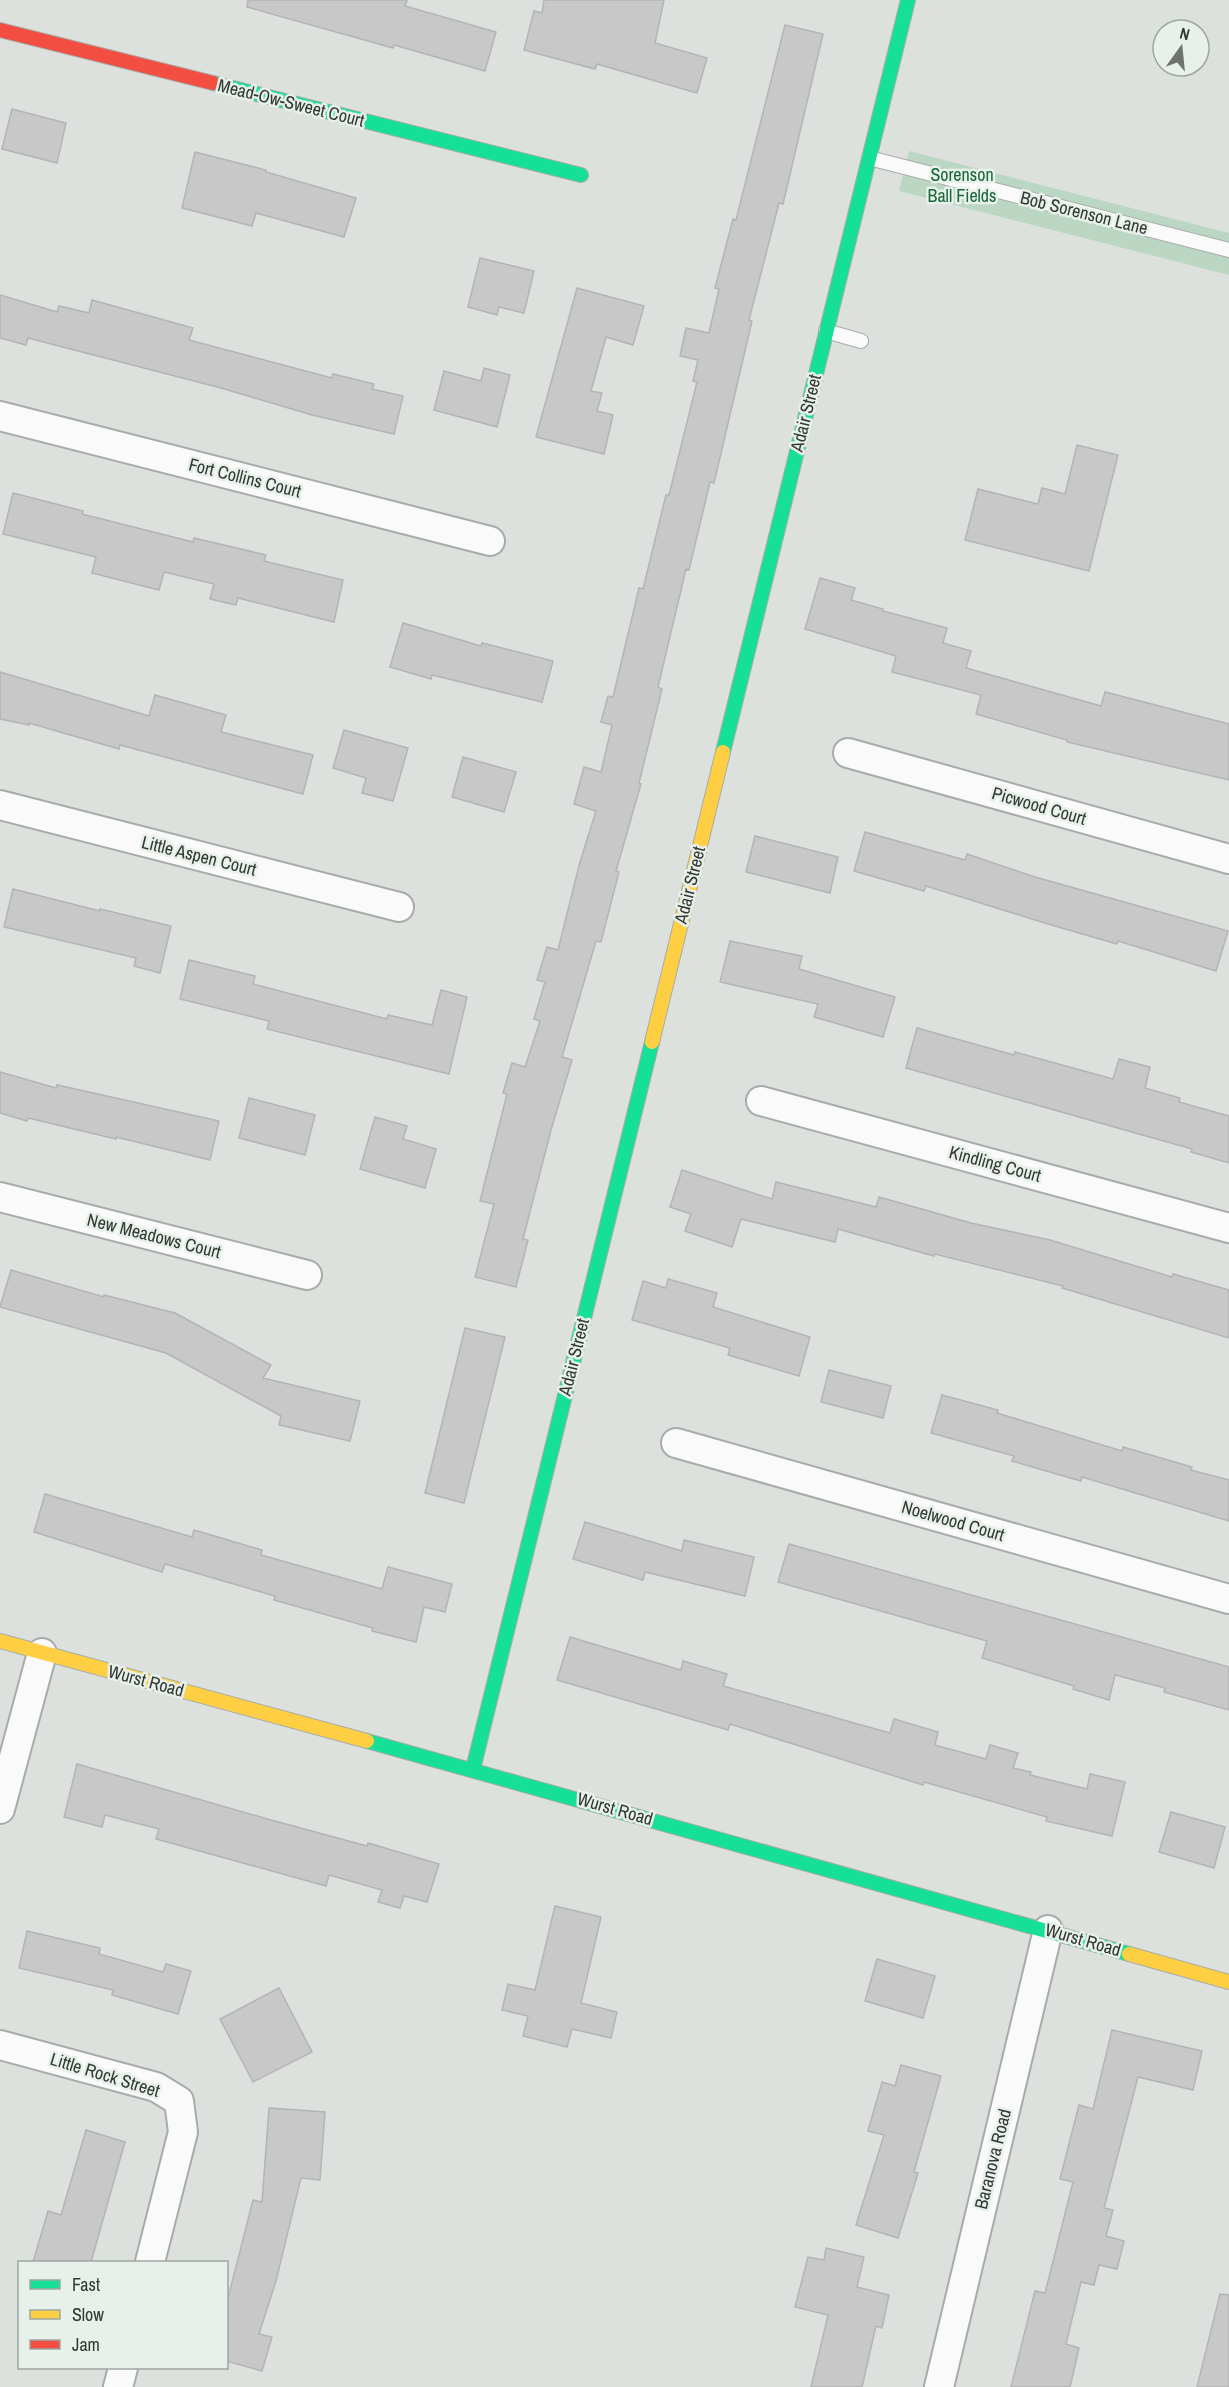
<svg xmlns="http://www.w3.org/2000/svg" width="1229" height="2387" viewBox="0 0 1229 2387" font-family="'Archivo Narrow',sans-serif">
	<rect width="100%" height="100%" fill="#dce1dd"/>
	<!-- green -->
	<path fill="#bbd7c4" d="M 909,151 L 1229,233 L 1229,275 L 899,191 Z"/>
	<!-- building -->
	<path fill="#c7c8c7" stroke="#b4b4b4" stroke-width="1.5" d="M 248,0 L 407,0 L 405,6 L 496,32 L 485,71 L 394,45 L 393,48 L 247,7 Z
		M 544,0 L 664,0 L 655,43 L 707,58 L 697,93 L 597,64 L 595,69 L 524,50 L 534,11 L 542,13 Z
		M 785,25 L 823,34 L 783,204 L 779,203 L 749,320 L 752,321 L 714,483 L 710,482 L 689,570 L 686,569 L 658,687 L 662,689 L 639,783 L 641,784 L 616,871 L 619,872 L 601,942 L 596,941 L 562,1057 L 572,1060 L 551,1130 L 523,1239 L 528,1240 L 516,1287 L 475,1277 L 494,1204 L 480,1201 L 507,1094 L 503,1093 L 512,1063 L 525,1067 L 540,1021 L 534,1019 L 545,982 L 537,980 L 547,947 L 558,950 L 580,862 L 596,811 L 574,804 L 584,767 L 601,772 L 612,725 L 601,722 L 608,696 L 613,697 L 639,588 L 643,589 L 666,495 L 669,495 L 697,382 L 693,381 L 698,360 L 680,356 L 686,328 L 709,333 L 719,289 L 715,288 L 733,219 L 736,220 Z
		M 12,109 L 66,123 L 57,163 L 2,149 Z
		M 195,152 L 266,170 L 266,172 L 356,198 L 344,237 L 256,213 L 252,226 L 182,208 Z
		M 480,258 L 534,271 L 524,313 L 499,307 L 497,315 L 468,307 Z
		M 577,288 L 644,306 L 633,345 L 606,337 L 591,391 L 602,393 L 597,411 L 613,415 L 604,454 L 536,437 Z
		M 0,295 L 57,312 L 59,306 L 89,313 L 92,300 L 193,328 L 189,340 L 332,378 L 333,374 L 374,384 L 372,389 L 403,396 L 394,434 L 312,415 L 221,388 L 28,338 L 26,345 L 0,338 Z
		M 484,368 L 510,375 L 497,427 L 434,410 L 444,371 L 481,381 Z
		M 1077,445 L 1118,455 L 1089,571 L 965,540 L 978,489 L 1038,504 L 1042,488 L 1065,494 Z
		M 13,493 L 83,511 L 82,514 L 193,542 L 194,538 L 266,555 L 264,561 L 343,580 L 334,622 L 238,598 L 236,605 L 210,599 L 214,584 L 164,572 L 159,590 L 92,573 L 96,557 L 3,534 Z
		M 820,578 L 855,588 L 851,600 L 883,609 L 883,611 L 947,628 L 943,643 L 971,651 L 966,668 L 1101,706 L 1105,692 L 1229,724 L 1229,780 L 1067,742 L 1067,740 L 976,714 L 981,695 L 892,672 L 896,656 L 805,629 Z
		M 403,623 L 481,646 L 482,643 L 553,661 L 542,702 L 432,675 L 431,679 L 390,667 Z
		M 0,672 L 149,716 L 155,695 L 226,715 L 221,732 L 313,755 L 303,794 L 120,745 L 119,749 L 29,723 L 29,725 L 0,719 Z
		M 344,730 L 408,748 L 393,801 L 362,793 L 366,778 L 333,768 Z
		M 463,757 L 516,772 L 504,812 L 452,797 Z
		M 865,832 L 965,860 L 967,854 L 1035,877 L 1228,931 L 1216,971 L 1118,941 L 1117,944 L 1048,924 L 926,886 L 924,891 L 854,871 Z
		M 755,836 L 838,857 L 830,893 L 746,872 Z
		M 13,889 L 100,911 L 100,909 L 171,926 L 160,973 L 134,966 L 136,958 L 4,927 Z
		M 730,941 L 802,956 L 799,969 L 895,997 L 883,1037 L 814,1017 L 818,1004 L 720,982 Z
		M 189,960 L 255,976 L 253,984 L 387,1019 L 388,1015 L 432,1025 L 441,990 L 467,997 L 449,1074 L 267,1029 L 269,1021 L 180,999 Z
		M 917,1028 L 1014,1055 L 1015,1052 L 1113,1079 L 1119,1059 L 1150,1067 L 1145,1088 L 1180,1098 L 1179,1102 L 1229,1116 L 1229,1163 L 1191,1152 L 1192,1149 L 906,1068 Z
		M 0,1072 L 56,1088 L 57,1085 L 219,1121 L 210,1160 L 116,1137 L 116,1139 L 28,1118 L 27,1121 L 0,1113 Z
		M 249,1098 L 315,1115 L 305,1155 L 239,1138 Z
		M 375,1117 L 407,1126 L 403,1139 L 436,1149 L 425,1188 L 360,1169 Z
		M 682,1170 L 772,1199 L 776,1182 L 876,1207 L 879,1197 L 971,1223 L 1050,1240 L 1172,1277 L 1173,1274 L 1229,1290 L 1229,1338 L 1062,1288 L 1063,1286 L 935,1254 L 934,1256 L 838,1229 L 835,1242 L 741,1219 L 732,1247 L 685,1231 L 691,1214 L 670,1207 Z
		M 11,1270 L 104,1297 L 104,1295 L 175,1313 L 271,1365 L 263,1378 L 360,1401 L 350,1441 L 279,1425 L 281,1416 L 166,1353 L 0,1307 Z
		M 668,1279 L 717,1293 L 713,1307 L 810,1337 L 799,1376 L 728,1355 L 730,1348 L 632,1320 L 643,1281 L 666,1288 Z
		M 465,1328 L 505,1337 L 464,1503 L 425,1493 Z
		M 829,1370 L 891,1386 L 883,1418 L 821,1402 Z
		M 942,1395 L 998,1410 L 997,1413 L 1122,1451 L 1123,1447 L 1192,1467 L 1191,1470 L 1229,1480 L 1229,1521 L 1082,1477 L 1081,1481 L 1012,1461 L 1014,1456 L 931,1433 Z
		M 45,1494 L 192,1537 L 194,1530 L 262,1550 L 261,1555 L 382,1589 L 388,1567 L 452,1584 L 445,1612 L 424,1607 L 416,1642 L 372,1631 L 373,1628 L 274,1600 L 275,1596 L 165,1564 L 162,1572 L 34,1532 Z
		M 585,1522 L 682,1551 L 684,1540 L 754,1557 L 745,1596 L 645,1572 L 643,1580 L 573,1559 Z
		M 789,1544 L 1229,1667 L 1229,1710 L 1164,1692 L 1165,1688 L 1115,1675 L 1109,1700 L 1073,1689 L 1074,1686 L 982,1658 L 987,1641 L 778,1582 Z
		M 570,1637 L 681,1670 L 683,1661 L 727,1674 L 723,1686 L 890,1733 L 894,1719 L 938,1732 L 935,1745 L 986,1759 L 990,1745 L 1018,1753 L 1013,1768 L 1031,1772 L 1030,1775 L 1087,1789 L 1090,1774 L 1125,1782 L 1112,1836 L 1046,1821 L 1047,1817 L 924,1782 L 923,1785 L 730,1724 L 728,1730 L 557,1680 Z
		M 77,1764 L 271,1820 L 367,1846 L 368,1843 L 439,1864 L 427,1902 L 404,1896 L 400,1908 L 378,1902 L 382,1890 L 329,1875 L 326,1886 L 156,1839 L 159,1829 L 105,1815 L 102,1827 L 64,1817 Z
		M 1171,1812 L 1225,1827 L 1214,1868 L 1159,1852 Z
		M 555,1906 L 601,1917 L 581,2003 L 617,2012 L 611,2038 L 572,2029 L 567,2047 L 523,2036 L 528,2016 L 502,2010 L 508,1984 L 535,1990 Z
		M 27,1931 L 100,1948 L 99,1954 L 163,1972 L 166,1964 L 191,1971 L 178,2014 L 112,1995 L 113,1990 L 19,1968 Z
		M 877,1959 L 935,1976 L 923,2018 L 865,2001 Z
		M 279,1988 L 312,2052 L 253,2082 L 220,2019 Z
		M 1112,2030 L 1202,2051 L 1193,2090 L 1138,2077 L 1104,2208 L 1113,2210 L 1106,2236 L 1124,2241 L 1117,2269 L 1099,2265 L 1094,2285 L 1081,2282 L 1066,2344 L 1079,2348 L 1070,2387 L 1011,2387 L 1035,2291 L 1045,2293 L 1073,2182 L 1060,2179 L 1079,2105 L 1093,2109 Z
		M 901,2065 L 941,2076 L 914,2172 L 918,2173 L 898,2238 L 856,2225 L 884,2135 L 868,2131 L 882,2082 L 895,2086 Z
		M 269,2108 L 325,2112 L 320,2180 L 301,2178 L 276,2281 L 259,2334 L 272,2337 L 262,2371 L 226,2361 L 226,2306 L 253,2200 L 262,2202 Z
		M 86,2130 L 125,2142 L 91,2262 L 33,2262 L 48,2211 L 61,2215 Z
		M 826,2248 L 864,2257 L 857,2287 L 889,2295 L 882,2328 L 876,2326 L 862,2387 L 811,2387 L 828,2315 L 795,2307 L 808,2257 L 824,2260 Z
		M 1220,2294 L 1229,2295 L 1229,2387 L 1197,2387 Z"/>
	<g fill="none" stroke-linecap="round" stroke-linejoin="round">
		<defs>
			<path id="lane" d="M 869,158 L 1229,250
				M 826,331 L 861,341"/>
			<path id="street" d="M 0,416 L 490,541
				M 848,753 L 1229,859
				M 0,805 L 399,907
				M 761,1101 L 1229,1228
				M 0,1197 L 307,1275
				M 676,1443 L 1229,1599
				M 0,1809 L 42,1653
				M 0,2045 L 156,2087 L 179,2101 L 183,2132 L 150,2262
				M 118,2387 L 123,2368
				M 939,2387 L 1048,1930"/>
			<path id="fast" d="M 213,83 L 581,175
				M 723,752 L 908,0
				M 367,1741 L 1129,1954
				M 473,1769 L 652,1042"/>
			<path id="slow" d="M 652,1042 L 723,752
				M 0,1641 L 367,1741
				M 1129,1954 L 1229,1982"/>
			<path id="jam" d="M 0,30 L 213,83"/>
		</defs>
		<!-- lane casing -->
		<use href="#lane" stroke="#a8aca9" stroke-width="16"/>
		<!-- street casing -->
		<use href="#street" stroke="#a8aca9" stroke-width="32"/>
		<!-- fast casing -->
		<use href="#fast" stroke="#a8aca9" stroke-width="16"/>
		<!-- slow casing -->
		<use href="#slow" stroke="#a8aca9" stroke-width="16"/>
		<!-- jam casing -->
		<use href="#jam" stroke="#a8aca9" stroke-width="16"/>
		<!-- lane -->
		<use href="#lane" stroke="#fafafa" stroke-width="14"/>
		<!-- street -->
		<use href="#street" stroke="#fafafa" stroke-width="28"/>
		<!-- fast -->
		<use href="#fast" stroke="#16e098" stroke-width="14"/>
		<!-- slow -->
		<use href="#slow" stroke="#ffcf43" stroke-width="14"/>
		<!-- jam -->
		<use href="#jam" stroke="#f24e42" stroke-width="14"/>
	</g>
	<g text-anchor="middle" stroke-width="5" stroke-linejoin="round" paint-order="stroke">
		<!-- street labels -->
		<g font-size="18" fill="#343835" stroke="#e7f0e9">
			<text transform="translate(291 103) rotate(14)" y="6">Mead-Ow-Sweet Court</text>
			<text transform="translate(1084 213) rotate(14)" y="6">Bob Sorenson Lane</text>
			<text transform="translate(806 413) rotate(-76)" y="6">Adair Street</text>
			<text transform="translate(245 478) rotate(14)" y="6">Fort Collins Court</text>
			<text transform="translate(1039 806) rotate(16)" y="6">Picwood Court</text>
			<text transform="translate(199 856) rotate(14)" y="6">Little Aspen Court</text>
			<text transform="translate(690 885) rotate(-76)" y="6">Adair Street</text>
			<text transform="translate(995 1164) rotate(15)" y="6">Kindling Court</text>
			<text transform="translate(154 1236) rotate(14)" y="6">New Meadows Court</text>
			<text transform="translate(574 1357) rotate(-76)" y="6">Adair Street</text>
			<text transform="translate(953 1521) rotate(16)" y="6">Noelwood Court</text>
			<text transform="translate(146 1681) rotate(15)" y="6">Wurst Road</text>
			<text transform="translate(615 1809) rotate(16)" y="6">Wurst Road</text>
			<text transform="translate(1083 1940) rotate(16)" y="6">Wurst Road</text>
			<text transform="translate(105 2075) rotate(17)" y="6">Little Rock Street</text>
			<text transform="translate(993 2159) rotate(-76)" y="6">Baranova Road</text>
		</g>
		<!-- park labels -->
		<g font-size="18" fill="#1b653c" stroke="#e7f0e9">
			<text x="962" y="181">Sorenson<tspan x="962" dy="21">Ball Fields</tspan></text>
		</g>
	</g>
	<!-- legend -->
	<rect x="18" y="2261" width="210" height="108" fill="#e7f0e9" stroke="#9fa6a1" stroke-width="1.5"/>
	<rect x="30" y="2280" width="30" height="9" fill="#16e098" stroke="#9fa6a1" stroke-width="1.5"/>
	<text x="72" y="2291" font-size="18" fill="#343835">Fast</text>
	<rect x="30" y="2310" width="30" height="9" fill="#ffcf43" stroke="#9fa6a1" stroke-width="1.5"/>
	<text x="72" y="2321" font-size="18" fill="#343835">Slow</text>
	<rect x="30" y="2340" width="30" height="9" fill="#f24e42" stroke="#9fa6a1" stroke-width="1.5"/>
	<text x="72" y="2351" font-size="18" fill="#343835">Jam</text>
	<!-- north arrow -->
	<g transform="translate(1181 48) rotate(15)"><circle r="28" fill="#e7f0e9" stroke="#9fa6a1" stroke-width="1.5"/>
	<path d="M0-4.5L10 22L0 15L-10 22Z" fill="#6f7370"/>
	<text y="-9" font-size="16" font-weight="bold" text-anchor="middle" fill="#343835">N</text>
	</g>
</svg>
